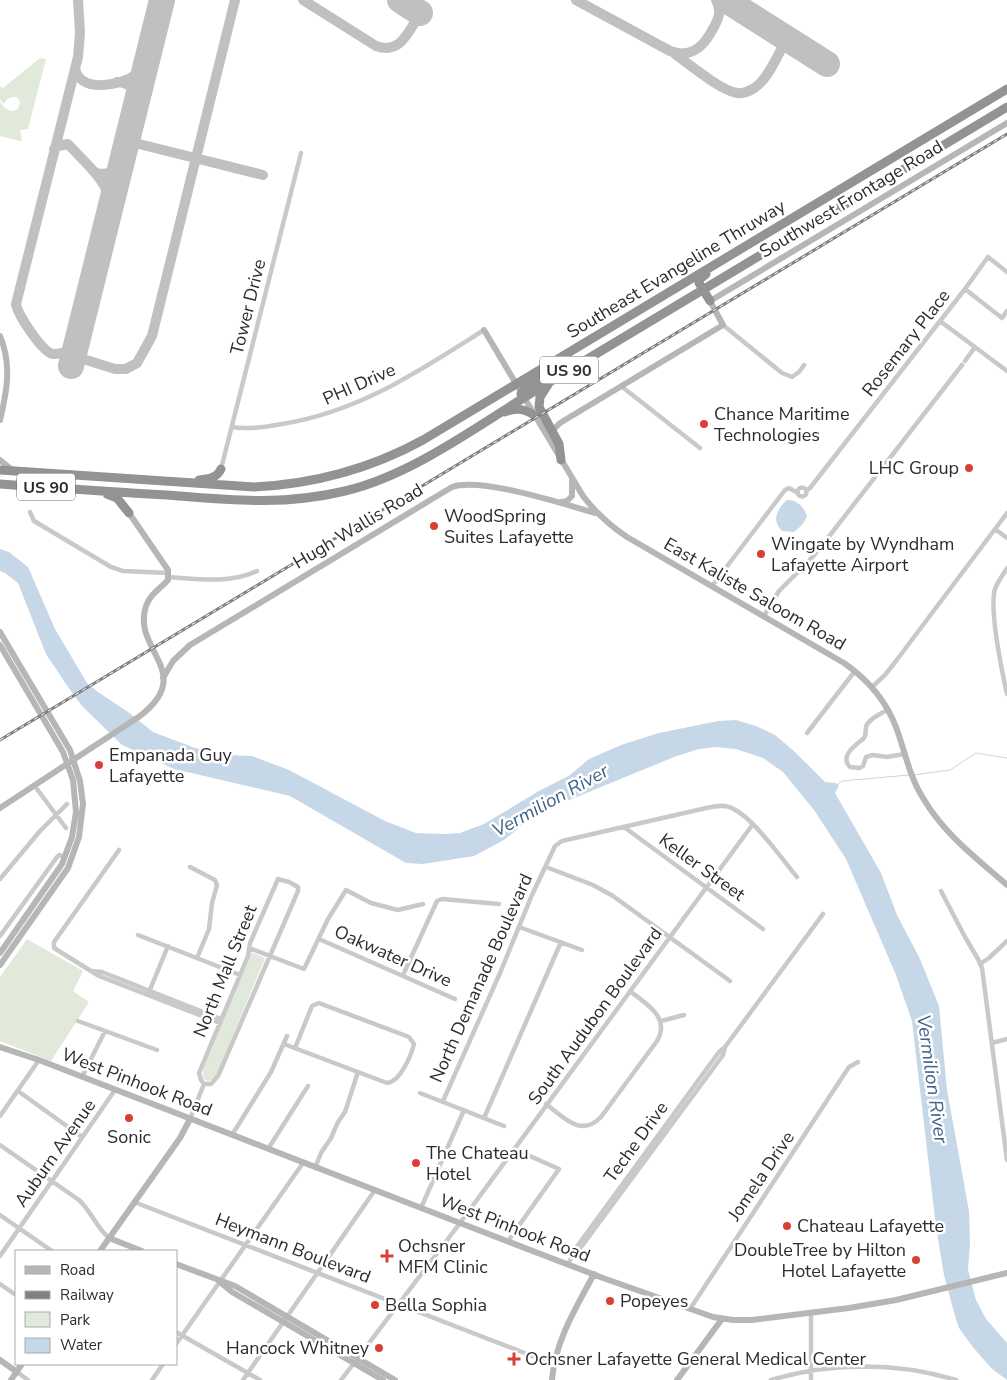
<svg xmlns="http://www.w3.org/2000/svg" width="1007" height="1380" viewBox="0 0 1007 1380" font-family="'Nunito Sans',sans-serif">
	<rect width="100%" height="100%" fill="#fff"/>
	<!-- green -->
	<path fill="#e0e9da" d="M 40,58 L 46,59 L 28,129 L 20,130 L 22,141 L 20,141 L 0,136 L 0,101 C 4,108 10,114 18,109 L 20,102 L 17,97 C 12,96 6,99 4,104 L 0,99 L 0,86 L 3,88 Z
		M 27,939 L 83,971 L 73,991 L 89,1002 L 51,1061 L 0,1041 L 0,977 Z
		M 251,952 L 265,958 L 216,1076 L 213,1080 L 207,1081 L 203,1078 L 203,1069 Z"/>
	<!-- water -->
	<path fill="#c6d7e8" d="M 787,500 C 797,499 805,508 807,517 L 802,525 L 794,532 L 782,531 C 771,521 777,509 787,500 Z
		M 0,549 L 9,552 L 28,567 L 55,629 L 87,683 L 98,692 L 128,712 L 153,732 L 195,748 L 229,755 L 252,756 L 289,770 L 385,821 L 416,833 L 444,834 L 460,833 L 484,824 L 539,791 L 570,775 L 589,759 L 621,745 L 659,733 L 718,721 L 736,720 L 756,726 L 775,735 L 795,752 L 825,782 L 836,783 L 839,786 L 835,793 L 881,873 L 897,915 L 920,959 L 939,1006 L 947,1090 L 969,1211 L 970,1243 L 968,1270 L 976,1300 L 986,1319 L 1007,1343 L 1007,1380 L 991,1368 L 972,1346 L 959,1328 L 955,1316 L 944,1275 L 936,1227 L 912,1021 L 896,975 L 846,859 L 814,810 L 783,772 L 763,758 L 736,749 L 715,747 L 699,749 L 674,757 L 557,805 L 527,821 L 504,840 L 474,856 L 423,864 L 406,863 L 290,796 L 174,769 L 122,745 L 82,706 L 66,684 L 46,654 L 18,583 L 5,573 L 0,571 Z"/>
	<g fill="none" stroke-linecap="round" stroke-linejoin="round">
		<!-- stream -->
		<path stroke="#c6d7e8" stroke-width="1" d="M 913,775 L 950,770 L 976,753 L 1007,758
			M 837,785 L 842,781 L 909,775"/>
		<!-- taxiway -->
		<path stroke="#c0c0c0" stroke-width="10" d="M 78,0 L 80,33 L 78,57 L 16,304 C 18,315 42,352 53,354 C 61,355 69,350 76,347 L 83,359 L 115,369 L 126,369 L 137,363 L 152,336 L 235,0
			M 303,0 L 376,46 C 399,54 406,36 417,19 L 415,10 L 425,7
			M 576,0 L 670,51 C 689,58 701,49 710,34 C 717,22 723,13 716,0
			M 675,54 C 690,65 720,90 737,93 C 744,94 753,90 758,85 C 771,74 778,53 787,39
			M 75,68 C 79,93 118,86 134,76 C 139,72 143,67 147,61
			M 117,82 C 129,82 135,89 137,101
			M 127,141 L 263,175
			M 54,149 L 58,146 L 68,144 C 84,162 110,182 111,207
			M 93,171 L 100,174 L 112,173 L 122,163"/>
		<!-- runway -->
		<path stroke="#c0c0c0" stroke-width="26" d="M 400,0 L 420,13
			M 726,0 L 827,64
			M 71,366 L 162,0"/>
		<!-- street -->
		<path stroke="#c9c9c9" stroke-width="4.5" d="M 965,289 L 1002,318 L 1007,311
			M 940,321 L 1007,371
			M 723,325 L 782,373 L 792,377 L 799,372 L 804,365
			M 965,361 L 975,347
			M 621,386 L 700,448
			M 232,427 C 248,430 266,427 282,424 C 359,412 419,371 484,330
			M 221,469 L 301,153
			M797.5 492a4.5 4.5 0 1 1 9 0a4.5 4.5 0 1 1-9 0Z
			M 806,490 L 810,488 L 965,289 L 988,257 L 1007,272
			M 30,512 L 34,521 L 111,567 L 123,571 L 169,573
			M 995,529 L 1007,538
			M 1007,568 C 1003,575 998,581 995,589 C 989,609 1002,672 1007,694
			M 169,577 C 198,579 229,584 257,571
			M 712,586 L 785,490 L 789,488 L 798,493
			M 764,616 L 779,591 L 808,562 L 820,548 L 962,365
			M 872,687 L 885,675 L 896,661 L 1007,513
			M 887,710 C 881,714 868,719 866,727 C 865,732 867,735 863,739 C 856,745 839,756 850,767 L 860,768 L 863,766 L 866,757 L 873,755 L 887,757 L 904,754
			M 807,733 L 855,671
			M 34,785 L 66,828
			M 624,827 L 763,929
			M 119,850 L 54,942 L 54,948 L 99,976 L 220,1023
			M 190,867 L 215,880 L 217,885 L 212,903 L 209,929 L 197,958
			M 546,867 L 593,885 L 613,896 L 730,981
			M 0,879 L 40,831 L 67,804
			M 278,879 L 289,882 L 298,887 L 298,891 L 218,1076 L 211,1084 L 204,1084 L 201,1080 L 199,1073 L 248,956 L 250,943 Z
			M 941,891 L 965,937 L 978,959 L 982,968 L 1007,1160
			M 519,927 L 582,950
			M 138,935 L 240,975
			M 0,936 L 57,857 L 59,855 L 65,857
			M 319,939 L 455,999
			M 249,948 L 304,969 L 328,919 L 346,890 L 371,903 L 398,910 L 423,904
			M 980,964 L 989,958 L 1007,941
			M 92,971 L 102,972 L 221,1019
			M 403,975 L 437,901 L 442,899 L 499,904
			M 149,992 L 168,946
			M 78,1021 L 157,1050
			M 661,1021 L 684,1015
			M 992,1043 L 1007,1039
			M 284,1044 C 318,1057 353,1070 387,1083 C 400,1082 411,1056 414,1044 L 409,1037 L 319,1003 L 312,1006 L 295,1048
			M 82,1077 L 105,1031
			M 18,1091 L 82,1137
			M 420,1093 L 504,1126
			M 443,1101 L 500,973 L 532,895 L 555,846 L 562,841 L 702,809 C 711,807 721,804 729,807 C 751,814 782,859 797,877
			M 546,1104 C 563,1117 581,1138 601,1117 L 657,1041 C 671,1017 646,1004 630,991
			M 0,1116 L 39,1060
			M 484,1118 L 561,942
			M 190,1119 L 204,1084
			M 232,1135 L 271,1072 L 287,1036
			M 0,1145 L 79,1200 C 91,1211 96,1227 109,1238
			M 268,1149 L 308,1086
			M 315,1168 L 321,1153 L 331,1138 L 338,1122 L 345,1112 L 358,1072
			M 134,1202 L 553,1364
			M 421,1208 L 464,1110
			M 0,1215 L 52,1251
			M 508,1241 L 559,1169 L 514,1149
			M 573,1255 L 576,1254 L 723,1055 L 725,1047
			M 0,1256 L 115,1090
			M 568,1264 L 573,1255 L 573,1252 L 719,1052 L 725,1047 L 823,914
			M 0,1284 L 16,1295
			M 690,1309 L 849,1067 L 858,1062
			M 176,1332 L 260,1380
			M 176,1344 L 303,1163
			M 17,1372 L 28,1380
			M 152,1380 L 163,1364
			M 243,1380 L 375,1190
			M 341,1380 L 460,1223 L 753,824
			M 771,1380 C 831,1362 897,1362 956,1380
			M 811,1380 L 811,1313"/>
		<!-- secondary -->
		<path stroke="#b6b6b6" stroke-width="6" d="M 484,330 L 583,496 C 596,513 609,525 627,537 L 844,663 C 867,679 886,701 896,727 C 905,751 909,776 923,798 C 944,834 976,858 1007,885
			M 0,336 C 12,365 7,391 0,420
			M 552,431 L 560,423 L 723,325 L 710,301 L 1007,123
			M 0,460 L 11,469
			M 561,502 L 567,501 L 572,496 L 572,479
			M 0,632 L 70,750 L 80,781 L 83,804 L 79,837 L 68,868 L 0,965
			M 0,645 L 63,752 L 73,780 L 76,812 L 72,837 L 62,864 L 0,953
			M 163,678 L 173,661 L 190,645 L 452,487 C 481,477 564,504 595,513
			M 0,808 L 140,716 C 197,672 131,650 146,606 C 150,594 160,589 168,580 L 168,570 L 129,513
			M 0,1047 L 39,1060 L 460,1223 L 603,1278 L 713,1317 L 733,1320 L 751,1320 L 849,1308 L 896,1300 L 1007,1273
			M 109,1238 L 142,1251
			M 100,1251 L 180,1138 L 190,1119
			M 176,1264 L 235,1286 L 395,1380
			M 220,1282 L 232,1292 L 383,1380
			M 0,1360 L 17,1372
			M 11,1380 L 22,1364
			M 552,1380 C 555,1341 576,1308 594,1274
			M 677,1380 L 722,1319"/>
		<!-- highway -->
		<path stroke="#939393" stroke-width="9" d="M 706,274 L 700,279 L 699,283 L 710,301
			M 549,383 L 540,397 L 539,407 L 559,444 L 561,460
			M 521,394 L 527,386 L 564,360
			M 505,412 C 516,407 524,409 534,415
			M 0,470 L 254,487 C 315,484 370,469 423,440 L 1007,89
			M 199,480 C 209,479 217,478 221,469
			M 0,484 C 56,488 112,492 167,495 C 231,500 282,506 345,491 C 417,474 488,418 551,381 C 704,290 855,198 1007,107
			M 107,494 L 117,498 L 129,513"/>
		<defs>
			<path id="rail" d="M 0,740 L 1007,134"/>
		</defs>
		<!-- rail casing -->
		<use href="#rail" stroke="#818181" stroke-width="3"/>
		<!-- rail -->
		<use href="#rail" stroke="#fff" stroke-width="1" stroke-dasharray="4" stroke-linecap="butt"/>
	</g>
	<!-- markers -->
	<g fill="#d93f37" stroke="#fff" stroke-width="2">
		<circle cx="704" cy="424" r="5"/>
		<circle cx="969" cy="468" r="5"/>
		<circle cx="434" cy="526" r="5"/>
		<circle cx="761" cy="554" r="5"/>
		<circle cx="99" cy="765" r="5"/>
		<circle cx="129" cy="1118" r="5"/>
		<circle cx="416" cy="1163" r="5"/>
		<circle cx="787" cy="1226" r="5"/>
		<path d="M384.5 1248.5h5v5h5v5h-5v5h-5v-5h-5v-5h5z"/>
		<circle cx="916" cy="1260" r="5"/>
		<circle cx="610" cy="1301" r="5"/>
		<circle cx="375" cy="1305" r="5"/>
		<circle cx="379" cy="1348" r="5"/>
		<path d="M511.5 1351.5h5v5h5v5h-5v5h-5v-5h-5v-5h5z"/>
	</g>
	<g text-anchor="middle" stroke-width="5" stroke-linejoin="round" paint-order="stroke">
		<!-- shield labels -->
		<g fill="#fff" stroke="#6b6b6b" stroke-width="1">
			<rect x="540" y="356.5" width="58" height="27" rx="4"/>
			<rect x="17" y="473.5" width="58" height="27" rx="4"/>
		</g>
		<g font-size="16" font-weight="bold" fill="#2c2c2c">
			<text x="569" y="376">US 90</text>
			<text x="46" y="493">US 90</text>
		</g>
		<!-- street labels -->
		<g font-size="18" fill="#2c2c2c" stroke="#fff">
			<text transform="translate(851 199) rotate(-31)" y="6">Southwest Frontage Road</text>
			<text transform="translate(676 269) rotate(-31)" y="6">Southeast Evangeline Thruway</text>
			<text transform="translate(248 307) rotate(-76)" y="6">Tower Drive</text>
			<text transform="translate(906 343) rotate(-52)" y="6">Rosemary Place</text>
			<text transform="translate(359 384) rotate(-24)" y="6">PHI Drive</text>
			<text transform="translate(358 526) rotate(-31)" y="6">Hugh Wallis Road</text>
			<text transform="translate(755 594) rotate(30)" y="6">East Kaliste Saloom Road</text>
			<text transform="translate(702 867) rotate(36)" y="6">Keller Street</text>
			<text transform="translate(393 956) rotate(24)" y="6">Oakwater Drive</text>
			<text transform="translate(225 971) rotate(-68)" y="6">North Mall Street</text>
			<text transform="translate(481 978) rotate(-66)" y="6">North Demanade Boulevard</text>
			<text transform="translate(595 1016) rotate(-54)" y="6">South Audubon Boulevard</text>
			<text transform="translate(137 1082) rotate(21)" y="6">West Pinhook Road</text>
			<text transform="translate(636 1142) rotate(-54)" y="6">Teche Drive</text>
			<text transform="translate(55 1153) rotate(-55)" y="6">Auburn Avenue</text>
			<text transform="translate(761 1176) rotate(-56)" y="6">Jomela Drive</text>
			<text transform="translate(515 1228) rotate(21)" y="6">West Pinhook Road</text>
			<text transform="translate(293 1248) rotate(21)" y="6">Heymann Boulevard</text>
		</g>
		<!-- poi labels -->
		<g font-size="18" fill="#2c2c2c" stroke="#fff" text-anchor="start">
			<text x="714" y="420">Chance Maritime<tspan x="714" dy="21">Technologies</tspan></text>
			<text x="959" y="474" text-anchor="end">LHC Group</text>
			<text x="444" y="522">WoodSpring<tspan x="444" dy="21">Suites Lafayette</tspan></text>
			<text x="771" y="550">Wingate by Wyndham<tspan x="771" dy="21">Lafayette Airport</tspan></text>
			<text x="109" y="761">Empanada Guy<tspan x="109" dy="21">Lafayette</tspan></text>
			<text x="129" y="1143" text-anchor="middle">Sonic</text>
			<text x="426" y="1159">The Chateau<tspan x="426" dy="21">Hotel</tspan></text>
			<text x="797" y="1232">Chateau Lafayette</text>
			<text x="398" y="1252">Ochsner<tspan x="398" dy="21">MFM Clinic</tspan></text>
			<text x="906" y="1256" text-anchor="end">DoubleTree by Hilton<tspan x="906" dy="21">Hotel Lafayette</tspan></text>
			<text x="620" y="1307">Popeyes</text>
			<text x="385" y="1311">Bella Sophia</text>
			<text x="369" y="1354" text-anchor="end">Hancock Whitney</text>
			<text x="525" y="1365">Ochsner Lafayette General Medical Center</text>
		</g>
		<!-- water labels -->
		<g font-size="19" font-style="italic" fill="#406388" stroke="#fff">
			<text transform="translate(550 800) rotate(-29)" y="7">Vermilion River</text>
			<text transform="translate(933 1079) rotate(82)" y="7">Vermilion River</text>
		</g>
	</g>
	<!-- legend -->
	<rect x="15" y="1250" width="162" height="115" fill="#ffffff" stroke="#ababab"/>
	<rect x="25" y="1266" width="25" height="8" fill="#b6b6b6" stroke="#ababab"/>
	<text x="60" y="1275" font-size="15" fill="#2c2c2c">Road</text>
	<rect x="25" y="1291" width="25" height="8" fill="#818181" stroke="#ababab"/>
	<text x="60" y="1300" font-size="15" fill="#2c2c2c">Railway</text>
	<rect x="25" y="1312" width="25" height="15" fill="#e0e9da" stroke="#ababab"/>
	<text x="60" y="1325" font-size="15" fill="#2c2c2c">Park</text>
	<rect x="25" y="1338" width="25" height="15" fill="#c6d7e8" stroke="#ababab"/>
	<text x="60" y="1350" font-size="15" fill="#2c2c2c">Water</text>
</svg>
